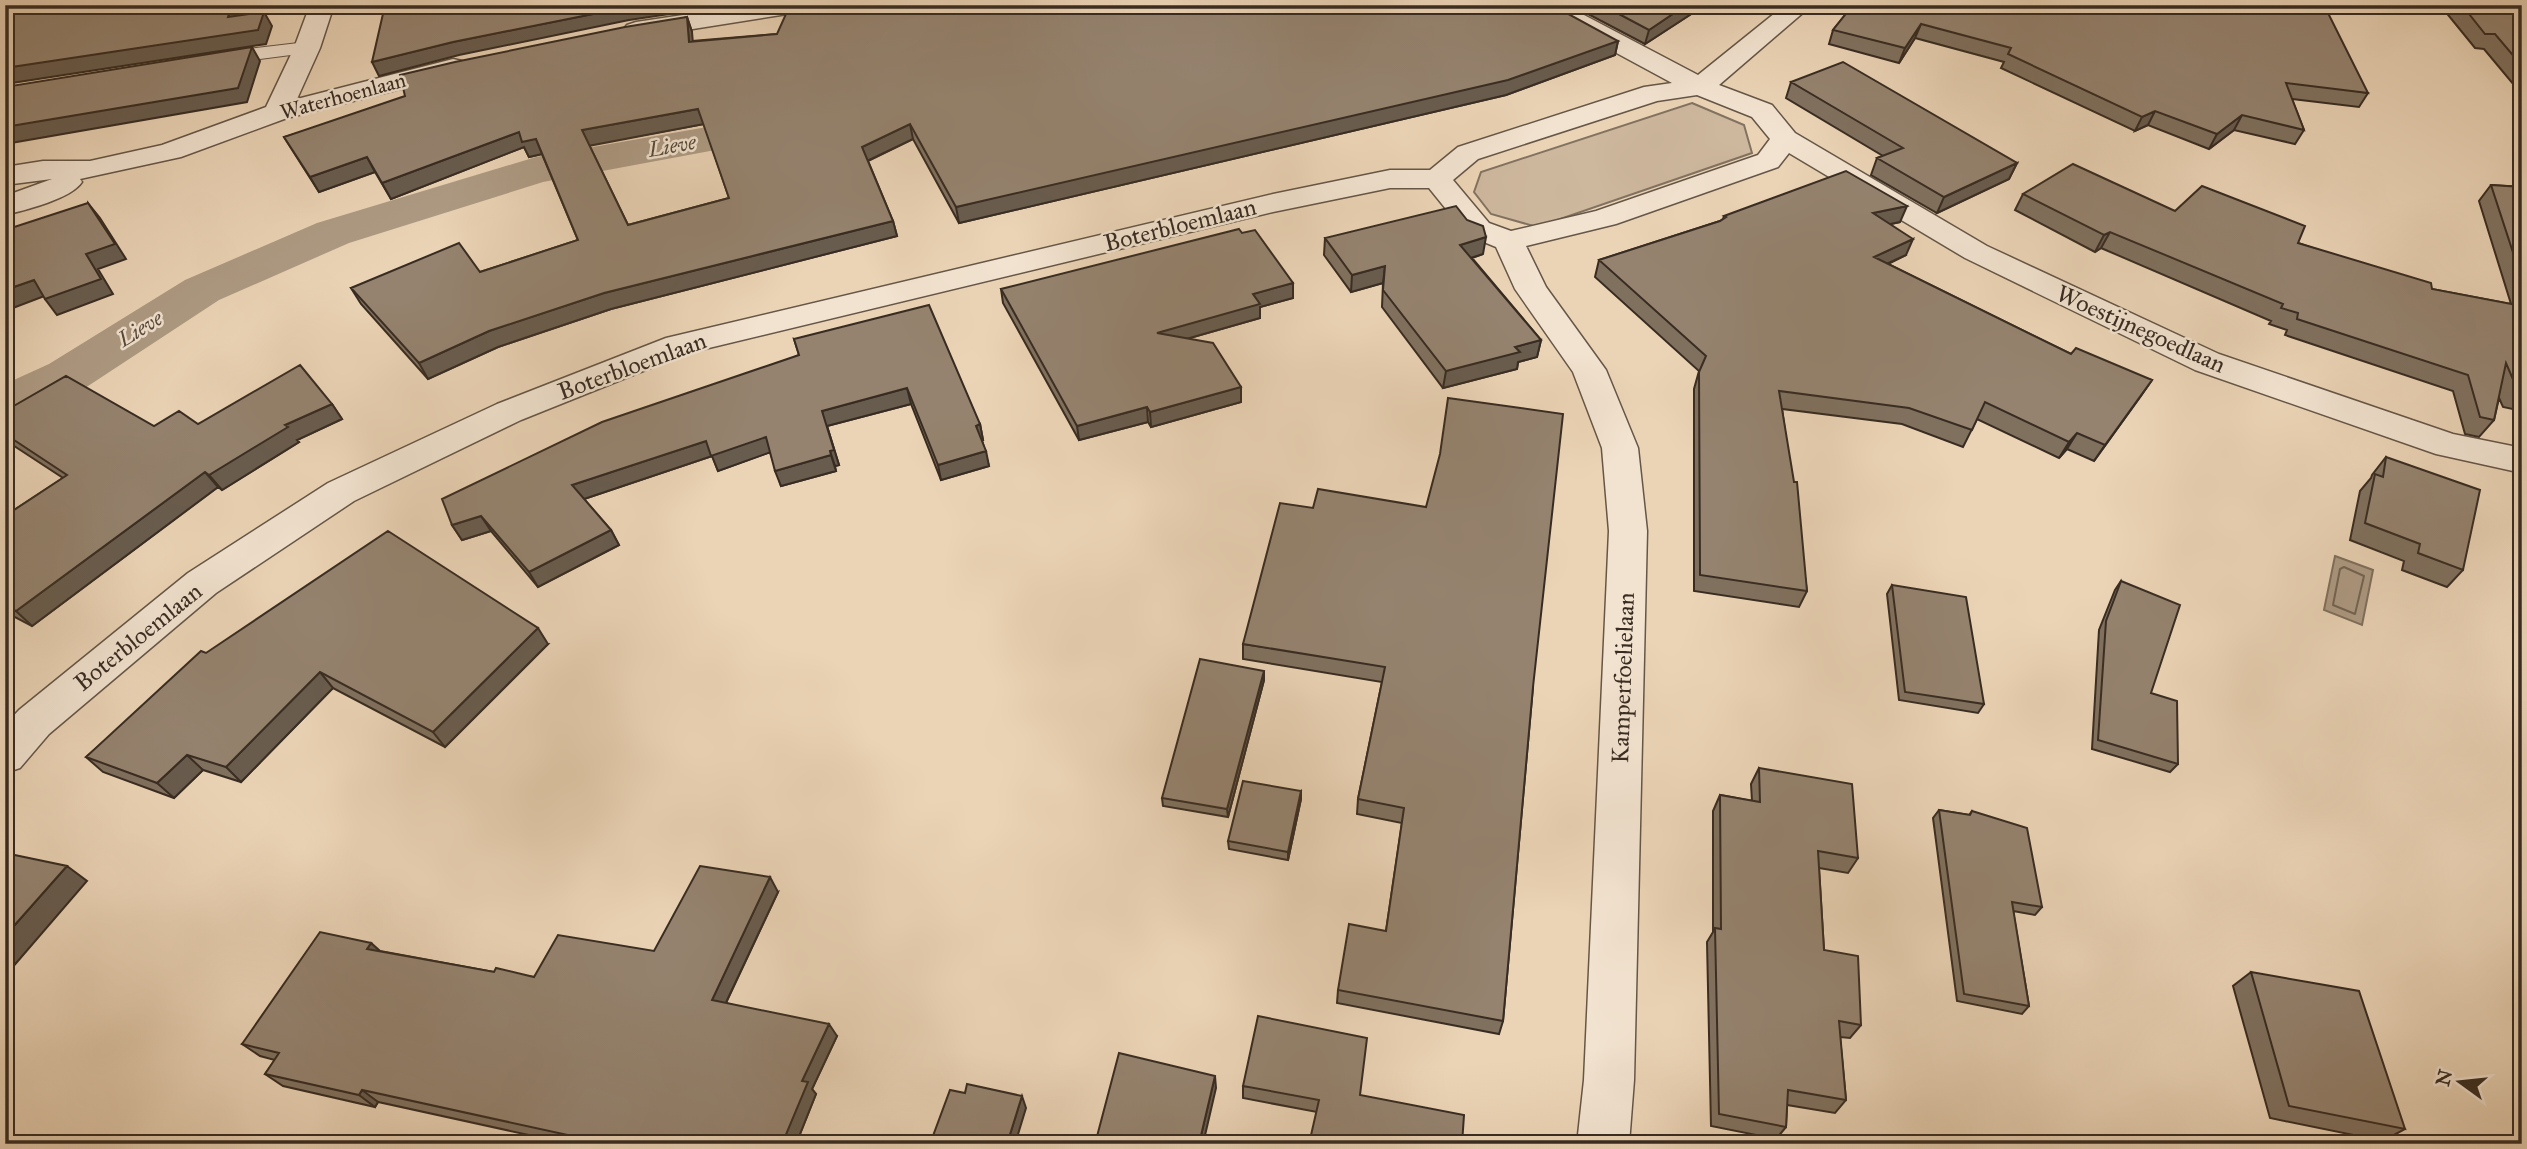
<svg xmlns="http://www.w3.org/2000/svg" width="2527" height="1149" viewBox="0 0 2527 1149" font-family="'IM FELL Great Primer',serif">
	<rect width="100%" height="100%" fill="#ebd4b6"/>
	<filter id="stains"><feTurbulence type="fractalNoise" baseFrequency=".00286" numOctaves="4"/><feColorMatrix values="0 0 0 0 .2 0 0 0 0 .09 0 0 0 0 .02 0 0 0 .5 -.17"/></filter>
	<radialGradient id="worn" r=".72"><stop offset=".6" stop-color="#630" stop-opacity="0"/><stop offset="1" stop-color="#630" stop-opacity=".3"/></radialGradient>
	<!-- green -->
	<path fill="#cdb79d" stroke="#827260" stroke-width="2" d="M 1692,103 L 1744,125 L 1752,153 L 1537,227 L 1491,214 L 1474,192 L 1481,172 Z"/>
	<!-- water -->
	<path fill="#ae9b84" stroke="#7f6f5d" stroke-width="2" d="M 2335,556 L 2373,570 L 2362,625 L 2324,610 Z"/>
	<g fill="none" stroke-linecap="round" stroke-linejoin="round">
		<!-- shore -->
		<path stroke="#736453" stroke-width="2" d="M 2344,567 L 2364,576 L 2355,614 L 2333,605 L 2340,569 Z"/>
		<!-- canal -->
		<path fill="#ae9b84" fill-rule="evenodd" d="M 787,113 L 802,116 L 808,125 L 802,134 L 543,182 L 349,243 L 219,300 L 85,388 L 23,417 L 5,422 L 5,384 L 49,364 L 185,280 L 317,223 L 536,157 Z"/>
		<defs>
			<path id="lane" d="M 307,42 L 314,44 L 317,48 L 314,52 L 214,65 L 207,63 L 203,59 L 207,55 L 214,53 Z"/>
			<path id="street" d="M 310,5 L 334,5 L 320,48 L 297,99 L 453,59 L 462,61 L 466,67 L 462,73 L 287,118 L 181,157 L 80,179 L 82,182 C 71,199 25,210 5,215 L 5,196 L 52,179 L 5,185 L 5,167 L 43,161 L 90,161 L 162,145 L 266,107 L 294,48 Z
				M 750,5 L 812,5 L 809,10 L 800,12 L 636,38 L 627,35 L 623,30 L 627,25 L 636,22 Z
				M 1534,5 L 1565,5 L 1698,75 L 1785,5 L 1812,5 L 1719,85 L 1772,105 L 1795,133 L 1987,246 L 2219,354 L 2453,434 L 2522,448 L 2522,473 L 2436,454 L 2195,370 L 1965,258 L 1789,153 L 1778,167 L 1616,224 L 1526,246 L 1546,287 L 1606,370 L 1638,448 L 1647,531 L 1634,1080 L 1629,1144 L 1577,1144 L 1584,1080 L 1609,531 L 1602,448 L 1573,372 L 1515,289 L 1496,247 L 1467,235 L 1429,188 L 1390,188 L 1273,212 L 688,353 L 521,420 L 354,501 L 216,593 L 49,734 L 20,768 L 5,773 L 5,725 L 19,710 L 188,573 L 328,483 L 497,404 L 666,338 L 1273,194 L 1390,170 L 1430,170 L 1458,147 L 1644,87 L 1672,83 L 1537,10 ZM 1697,95 L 1752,117 L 1770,139 L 1758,155 L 1596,211 L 1511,231 L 1489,223 L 1453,180 L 1478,159 L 1657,101 Z"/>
		</defs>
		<!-- lane casing -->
		<use href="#lane" stroke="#655647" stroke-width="2"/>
		<!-- street casing -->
		<use href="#street" stroke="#655647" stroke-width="3"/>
		<!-- lane -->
		<use href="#lane" fill="#f2e3d0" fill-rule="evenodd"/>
		<!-- street -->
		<use href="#street" fill="#f2e3d0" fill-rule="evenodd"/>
	</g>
	<!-- wall -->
	<path fill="#80715f" stroke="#382c22" stroke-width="2" fill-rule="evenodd" d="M 1571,5 L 1705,5 L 1645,44 Z
		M 1853,5 L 2368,93 L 2359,107 L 2292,99 L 2304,130 L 2295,144 L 2234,130 L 2209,149 L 2148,125 L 2135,131 L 2001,68 L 2004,62 L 1915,38 L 1899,63 L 1829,44 L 1833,30 Z
		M 2440,5 L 2522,5 L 2522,91 L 2519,91 L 2484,49 L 2475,48 Z
		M 964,8 L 1618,41 L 1615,55 L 1506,95 L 959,223 L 913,139 L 868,161 L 893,221 L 897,236 L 611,309 L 498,347 L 428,379 L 361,304 L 351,288 L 480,272 L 578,240 L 542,154 L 529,157 L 524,147 L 391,199 L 375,172 L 319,192 L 284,137 L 687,17 L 692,32 L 692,41 L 777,34 ZM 704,124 L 729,198 L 628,225 L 589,145 Z
		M 1791,82 L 2017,163 L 2009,179 L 1937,213 L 1871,175 L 1877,158 L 1883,156 L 1786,98 Z
		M 2491,185 L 2522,187 L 2522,411 L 2503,407 L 2499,398 L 2494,420 L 2479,437 L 2465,434 L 2453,391 L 2285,335 L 2287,330 L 2269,324 L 2271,321 L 2101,248 L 2095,252 L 2015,210 L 2023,194 L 2175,211 L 2298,243 L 2432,289 L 2511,304 L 2479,201 Z
		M 1724,216 L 1900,222 L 1891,224 L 1906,255 L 1888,264 L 2071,354 L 2152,380 L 2094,461 L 2067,449 L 2059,458 L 1977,419 L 1963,447 L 1902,424 L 1782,409 L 1807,591 L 1799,607 L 1694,591 L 1694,389 L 1699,371 L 1595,277 L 1599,260 L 1720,221 L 1723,219 Z
		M 1325,238 L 1483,254 L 1472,258 L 1541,340 L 1537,357 L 1518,362 L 1517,369 L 1443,388 L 1382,307 L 1383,283 L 1351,292 L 1324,255 Z
		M 1293,283 L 1293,298 L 1260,307 L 1260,318 L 1190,338 L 1241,387 L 1241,402 L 1151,427 L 1148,422 L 1079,440 L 1003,303 L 1001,289 Z
		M 794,339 L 980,424 L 983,440 L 982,440 L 989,466 L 941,480 L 911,404 L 827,426 L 839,465 L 835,466 L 836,471 L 781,486 L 770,452 L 718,471 L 712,456 L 584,499 L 611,530 L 619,545 L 538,587 L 491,531 L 462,540 L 452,525 L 799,355 Z
		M 332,404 L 342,419 L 297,440 L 299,442 L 222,490 L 218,487 L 32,626 L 5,612 L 5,516 L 63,478 L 5,440 L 5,409 L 6,411 L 154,426 L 198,424 Z
		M 2386,457 L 2463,570 L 2447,587 L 2402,570 L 2404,561 L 2350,540 L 2360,491 L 2371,478 L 2372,475 Z
		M 2121,581 L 2151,693 L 2178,764 L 2170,772 L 2092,749 L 2099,630 L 2115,590 Z
		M 1892,585 L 1984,704 L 1978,713 L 1899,700 L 1887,594 Z
		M 548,644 L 445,747 L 333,688 L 241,782 L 203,770 L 174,798 L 103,772 L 86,757 L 206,653 Z
		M 1243,644 L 1533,687 L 1503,1021 L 1499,1034 L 1337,1003 L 1338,990 L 1386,931 L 1402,823 L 1357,814 L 1358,799 L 1382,682 L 1243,659 Z
		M 1264,680 L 1228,817 L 1163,806 L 1162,798 Z
		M 1759,768 L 1858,858 L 1848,873 L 1819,868 L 1824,950 L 1861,1025 L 1850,1038 L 1840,1037 L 1846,1100 L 1835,1113 L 1787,1105 L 1786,1127 L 1776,1139 L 1711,1126 L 1707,942 L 1713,932 L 1713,811 L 1720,795 L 1752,801 L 1751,784 Z
		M 1301,791 L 1301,799 L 1288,860 L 1229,849 L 1228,841 Z
		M 1939,810 L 1969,815 L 1972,811 L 2042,907 L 2035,915 L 2013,911 L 2029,1006 L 2022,1014 L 1957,1001 L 1933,818 Z
		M 778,892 L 726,1003 L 837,1036 L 812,1089 L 816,1094 L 796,1144 L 570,1144 L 378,1102 L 375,1107 L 283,1086 L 265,1074 L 275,1060 L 260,1056 L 242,1044 L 371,943 L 380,951 L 494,972 L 534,977 L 654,951 Z
		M 2251,972 L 2405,1129 L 2383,1141 L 2270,1118 L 2233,986 Z
		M 1243,1086 L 1360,1095 L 1317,1112 L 1243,1098 Z"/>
	<!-- shaded-wall -->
	<path fill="#685c4e" stroke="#382c22" stroke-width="2" d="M 232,5 L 245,5 L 236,31 L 228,17 Z
		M 638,5 L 689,5 L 690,11 L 629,20 L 459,55 L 379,76 L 372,62 L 453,42 Z
		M 1686,5 L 1705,5 L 1645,44 L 1649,30 Z
		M 264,12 L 272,26 L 266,44 L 5,84 L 5,68 Z
		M 687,17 L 692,32 L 694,56 L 689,42 Z
		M 1921,24 L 1915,38 L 1899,63 L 1905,48 Z
		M 1618,41 L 1615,55 L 1506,95 L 959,223 L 956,207 Z
		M 252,47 L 260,61 L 247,102 L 5,144 L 5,127 Z
		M 698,109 L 704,124 L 588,146 L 582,130 Z
		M 2155,111 L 2148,125 L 2135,131 L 2142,117 Z
		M 2242,115 L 2234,130 L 2209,149 L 2217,134 Z
		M 910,124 L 913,139 L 865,162 L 862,147 Z
		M 519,132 L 536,139 L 542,154 L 529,157 L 524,147 L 391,199 L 382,183 Z
		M 367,157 L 375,172 L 319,192 L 310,177 Z
		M 2017,163 L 2009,179 L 1937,213 L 1944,197 Z
		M 88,203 L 100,218 L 126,259 L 98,269 L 113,294 L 57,315 L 45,299 L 86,254 Z
		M 1907,206 L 1900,222 L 1866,229 L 1873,213 Z
		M 893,221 L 897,236 L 611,309 L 498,347 L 428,379 L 419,363 L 489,331 L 604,293 Z
		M 2110,232 L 2101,248 L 2095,252 L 2104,235 Z
		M 1486,237 L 1483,254 L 1458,262 L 1460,245 Z
		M 1913,239 L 1906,255 L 1867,273 L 1874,257 Z
		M 1385,266 L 1383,283 L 1351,292 L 1352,275 Z
		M 34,280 L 47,295 L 5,311 L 5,290 Z
		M 1293,283 L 1293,298 L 1260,307 L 1260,318 L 1158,347 L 1157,333 L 1253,294 Z
		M 1541,340 L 1537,357 L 1518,362 L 1517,369 L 1443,388 L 1446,371 L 1515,347 Z
		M 2152,380 L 2141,396 L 2094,461 L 2105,445 Z
		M 1241,387 L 1241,402 L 1151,427 L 1150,412 Z
		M 907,388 L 911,404 L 827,426 L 839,465 L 835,466 L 830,451 L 822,411 Z
		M 332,404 L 342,419 L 297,440 L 299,442 L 222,490 L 209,475 L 285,425 Z
		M 1147,407 L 1148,422 L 1079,440 L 1077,426 Z
		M 980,424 L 983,440 L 979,441 L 976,426 Z
		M 2077,433 L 2067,449 L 2059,458 L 2069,442 Z
		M 766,437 L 771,452 L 718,471 L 712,456 L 581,500 L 572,485 L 706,441 Z
		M 986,451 L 989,466 L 941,480 L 938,465 Z
		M 831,455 L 836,471 L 781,486 L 775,471 Z
		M 205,472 L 218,487 L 32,626 L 16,611 Z
		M 481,516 L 491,531 L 462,540 L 452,525 Z
		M 611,530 L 619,545 L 538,587 L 529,572 Z
		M 538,628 L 548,644 L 445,747 L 433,732 Z
		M 1264,671 L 1264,680 L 1228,817 L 1227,809 Z
		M 320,672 L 333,688 L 241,782 L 226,767 Z
		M 187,755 L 203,770 L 174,798 L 157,783 Z
		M 1301,791 L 1301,799 L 1288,860 L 1288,852 Z
		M 67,866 L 87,881 L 5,976 L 5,936 Z
		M 770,877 L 778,892 L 721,1013 L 712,1000 Z
		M 371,943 L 385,956 L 367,949 Z
		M 829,1024 L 837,1036 L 812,1089 L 816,1094 L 796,1144 L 790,1144 L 785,1137 L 802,1081 Z
		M 1215,1076 L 1216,1088 L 1203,1144 L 1199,1144 Z
		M 362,1090 L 378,1102 L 375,1107 L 359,1095 Z
		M 1022,1096 L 1026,1108 L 1015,1144 L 1007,1144 Z
		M 774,1136 L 780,1144 L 771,1144 Z"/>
	<!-- building -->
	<path fill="#95836f" stroke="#382c22" stroke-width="2" fill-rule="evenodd" d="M 5,5 L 232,5 L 228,17 L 264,12 L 258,30 L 5,68 Z
		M 385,5 L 638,5 L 453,42 L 372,62 Z
		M 790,5 L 963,5 L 963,8 L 981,5 L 1552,5 L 1618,41 L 1508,80 L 956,207 L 910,124 L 862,147 L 893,221 L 604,293 L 489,331 L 419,363 L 351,288 L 459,243 L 480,272 L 578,240 L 536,139 L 522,142 L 519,132 L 382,183 L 367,157 L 310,177 L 284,137 L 405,96 L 400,75 L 455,62 L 625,27 L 687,17 L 689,42 L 777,34 ZM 698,109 L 729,198 L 628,225 L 582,130 Z
		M 1602,5 L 1686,5 L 1649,30 Z
		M 1853,5 L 2324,5 L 2368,93 L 2286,83 L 2304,130 L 2242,115 L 2217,134 L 2155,111 L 2142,117 L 2008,54 L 2011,48 L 1921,24 L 1905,48 L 1833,30 Z
		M 2462,5 L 2522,5 L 2522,66 L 2495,34 L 2485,34 Z
		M 252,47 L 238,88 L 5,127 L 5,87 Z
		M 1843,62 L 2017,163 L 1944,197 L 1877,158 L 1903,148 L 1791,82 Z
		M 2073,164 L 2175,211 L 2202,186 L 2305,226 L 2298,243 L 2431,283 L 2432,289 L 2522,306 L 2522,391 L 2518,391 L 2506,363 L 2494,420 L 2480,417 L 2468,375 L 2297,319 L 2298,313 L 2281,308 L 2283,304 L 2110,232 L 2104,235 L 2023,194 Z
		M 1846,171 L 1907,206 L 1873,213 L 1913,239 L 1874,257 L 2071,354 L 2076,348 L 2152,380 L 2105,445 L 2077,433 L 2069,442 L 1985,402 L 1972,430 L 1909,408 L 1779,391 L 1794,482 L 1797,482 L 1807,591 L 1700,575 L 1699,372 L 1706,356 L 1599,260 L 1720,221 L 1726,217 L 1724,216 Z
		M 2491,185 L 2522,187 L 2522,280 Z
		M 88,203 L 115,244 L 86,254 L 101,279 L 45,299 L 34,280 L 5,290 L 5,230 Z
		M 1456,206 L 1467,220 L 1483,226 L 1486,237 L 1460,245 L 1541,340 L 1515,347 L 1520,352 L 1446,371 L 1383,290 L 1385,266 L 1352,275 L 1325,238 Z
		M 1239,229 L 1242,233 L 1255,230 L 1293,283 L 1253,294 L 1260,304 L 1157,333 L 1213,343 L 1241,387 L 1150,412 L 1147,407 L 1077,426 L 1001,289 Z
		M 929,305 L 980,424 L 976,426 L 986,451 L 938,465 L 907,388 L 822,411 L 834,450 L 830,451 L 831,455 L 775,471 L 766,437 L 711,456 L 706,441 L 572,485 L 611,530 L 529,572 L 481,516 L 452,525 L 442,499 L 602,422 L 799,355 L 794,339 Z
		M 300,365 L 332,404 L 285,425 L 288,427 L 209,475 L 205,472 L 16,611 L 5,606 L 5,516 L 67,475 L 5,434 L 5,411 L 66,376 L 154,426 L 179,411 L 198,424 Z
		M 1448,398 L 1563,414 L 1533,687 L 1503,1021 L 1338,990 L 1349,924 L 1386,931 L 1404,808 L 1358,799 L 1385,667 L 1243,644 L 1280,503 L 1313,508 L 1318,489 L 1426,507 L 1440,454 Z
		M 2386,457 L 2480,490 L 2463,570 L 2418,553 L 2420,544 L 2365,523 L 2375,474 L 2383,477 Z
		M 388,531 L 538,628 L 433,732 L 320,672 L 226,767 L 187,755 L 157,783 L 86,757 L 201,651 L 206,653 Z
		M 2121,581 L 2180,605 L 2151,693 L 2177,701 L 2178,764 L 2098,740 L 2106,621 Z
		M 1892,585 L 1966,597 L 1984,704 L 1905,692 Z
		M 1200,659 L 1264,671 L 1227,809 L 1162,798 Z
		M 1759,768 L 1852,784 L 1858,858 L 1818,851 L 1824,950 L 1858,956 L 1861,1025 L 1839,1021 L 1846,1100 L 1788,1090 L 1786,1127 L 1719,1114 L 1715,928 L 1721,929 L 1720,795 L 1760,802 Z
		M 1243,781 L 1301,791 L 1288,852 L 1228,841 Z
		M 1939,810 L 1970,815 L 1972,811 L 2027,828 L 2042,907 L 2012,902 L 2029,1006 L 1964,994 Z
		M 5,853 L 67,866 L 5,936 Z
		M 700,866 L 770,877 L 712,1000 L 829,1024 L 802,1081 L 808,1082 L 785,1137 L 774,1136 L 771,1144 L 609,1144 L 362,1090 L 359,1095 L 265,1074 L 279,1053 L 242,1044 L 320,932 L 371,943 L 367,949 L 494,972 L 496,968 L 534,977 L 558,935 L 654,951 Z
		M 2251,972 L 2359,991 L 2405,1129 L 2289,1106 Z
		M 1258,1016 L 1367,1038 L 1360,1095 L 1464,1115 L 1462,1144 L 1309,1144 L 1319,1100 L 1243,1086 Z
		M 1119,1053 L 1215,1076 L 1199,1144 L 1095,1144 Z
		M 967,1084 L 1022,1096 L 1007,1144 L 930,1144 L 950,1090 L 965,1093 Z"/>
	<g text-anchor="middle" stroke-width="5" stroke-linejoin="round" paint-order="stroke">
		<!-- far-street labels -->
		<g font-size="21" fill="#382c22" stroke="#f2e3d0">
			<text transform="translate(343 96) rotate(-15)" y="7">Waterhoenlaan</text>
		</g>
		<!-- far-water labels -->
		<g font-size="21" font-style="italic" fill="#56483a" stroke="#f2e3d0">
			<text transform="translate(672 146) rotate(-10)" y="7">Lieve</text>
			<text transform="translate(140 329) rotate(-32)" y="7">Lieve</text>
		</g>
		<!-- street labels -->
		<g font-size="24" fill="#382c22" stroke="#f2e3d0">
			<text transform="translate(1180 225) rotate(-14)" y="8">Boterbloemlaan</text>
			<text transform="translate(2141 329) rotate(24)" y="8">Woestijnegoedlaan</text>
			<text transform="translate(632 366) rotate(-20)" y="8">Boterbloemlaan</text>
			<text transform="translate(138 637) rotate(-39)" y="8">Boterbloemlaan</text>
			<text transform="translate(1623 678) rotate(-88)" y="8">Kamperfoelielaan</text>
		</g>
	</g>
	<!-- margin -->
	<rect width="2527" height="1149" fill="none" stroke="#ebd4b6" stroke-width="28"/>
	<rect x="7" y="7" width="2513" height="1135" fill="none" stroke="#382c22" stroke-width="3.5"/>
	<rect x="14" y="14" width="2499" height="1121" fill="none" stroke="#382c22" stroke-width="2"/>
	<!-- north arrow -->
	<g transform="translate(2460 1082) rotate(285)" stroke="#f2e3d0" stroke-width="5" paint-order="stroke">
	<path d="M0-5L12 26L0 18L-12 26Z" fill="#382c22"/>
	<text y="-10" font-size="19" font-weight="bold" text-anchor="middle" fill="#382c22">N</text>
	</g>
	<rect width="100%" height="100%" filter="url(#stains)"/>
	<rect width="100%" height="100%" fill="url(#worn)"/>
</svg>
